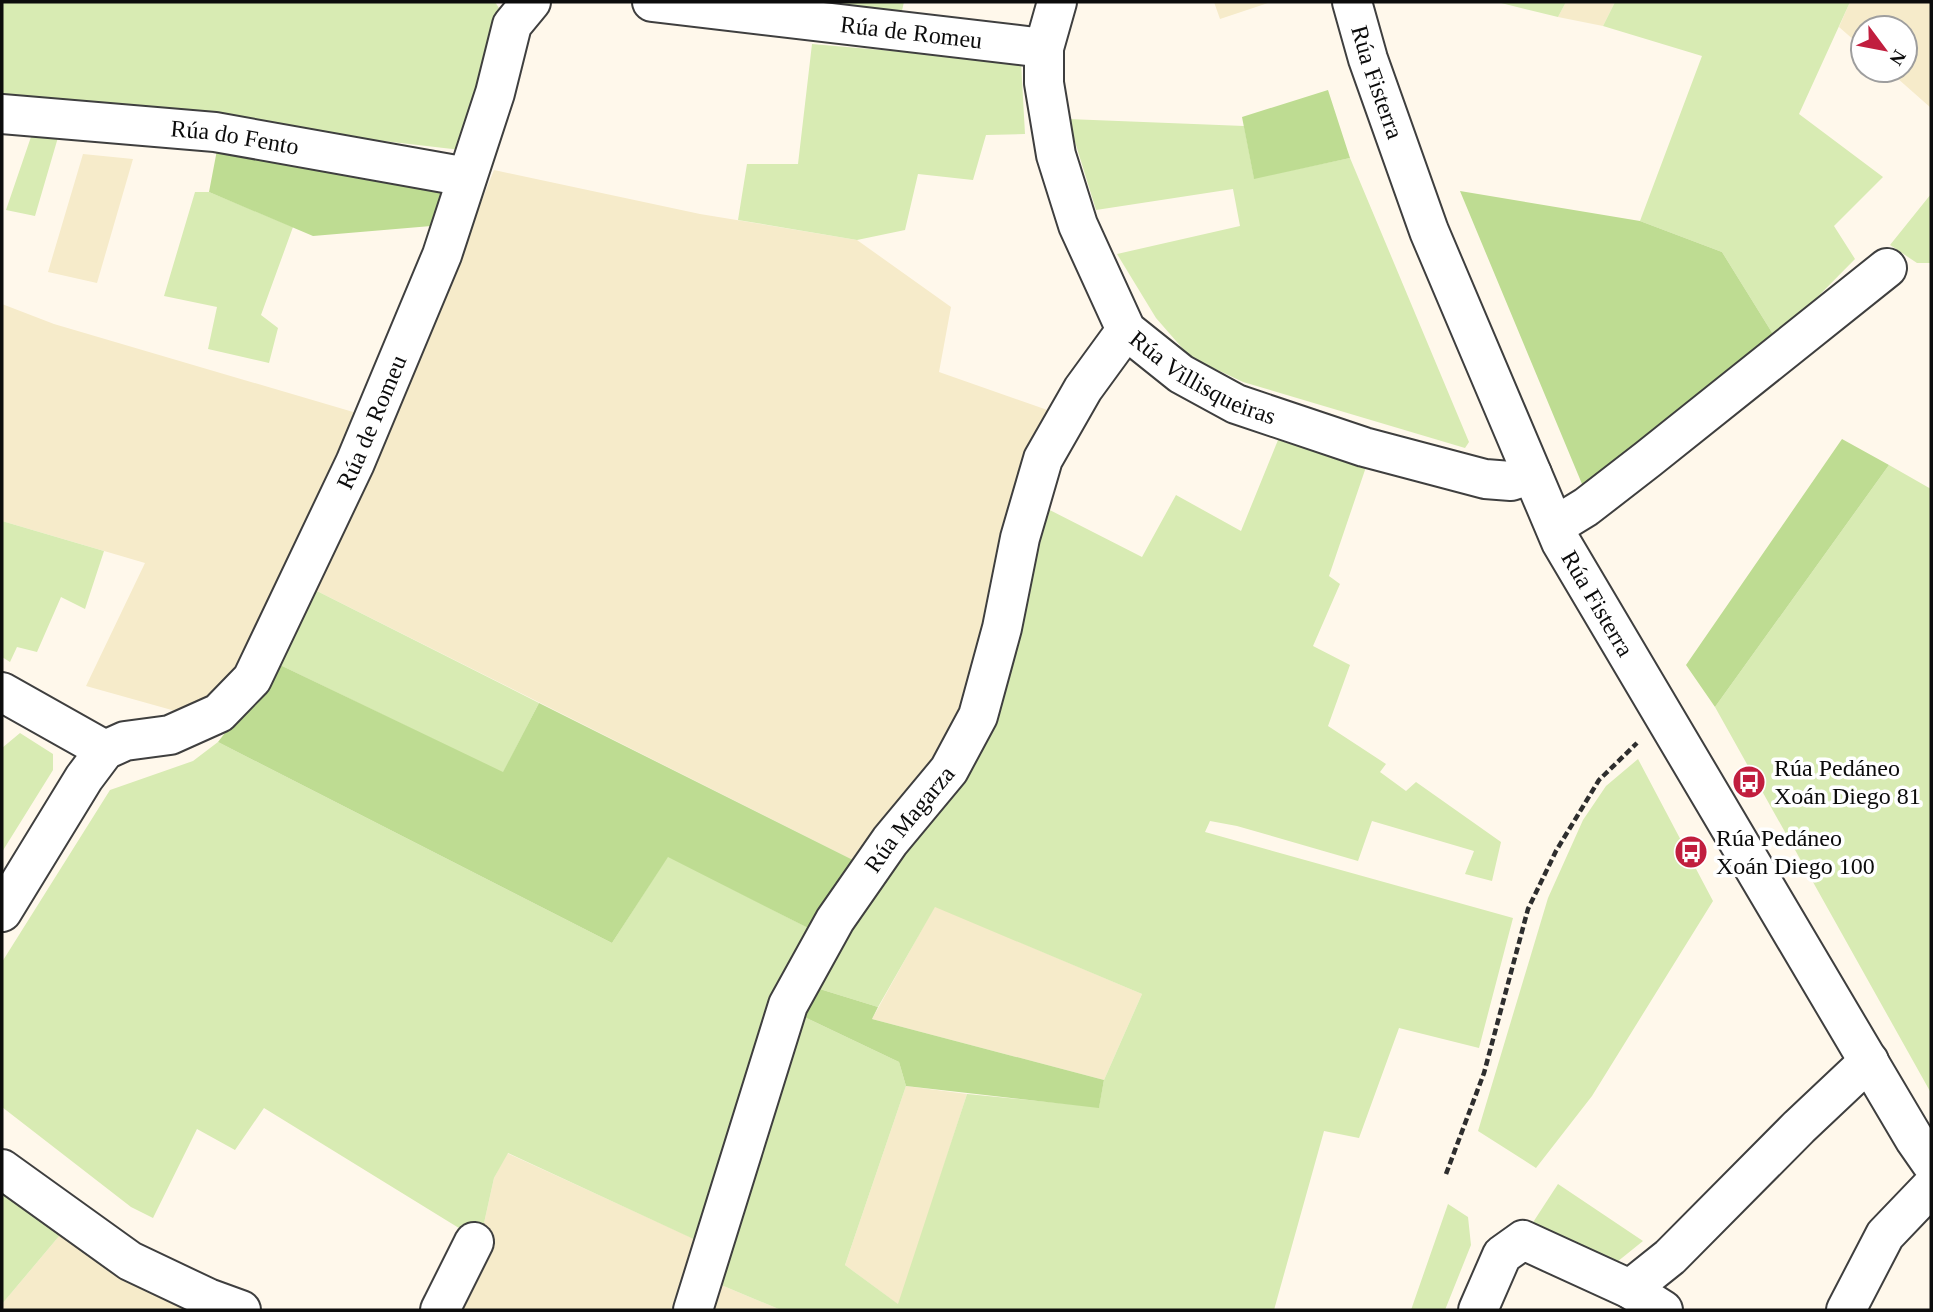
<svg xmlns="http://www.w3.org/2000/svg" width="1933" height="1312" viewBox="0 0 1933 1312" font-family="Georgia,serif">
	<rect width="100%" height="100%" fill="#fff8eb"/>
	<!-- farmland -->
	<path fill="#f6ebca" d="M 1214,2 L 1271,2 L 1220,19 Z
		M 1566,2 L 1615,2 L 1603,26 L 1558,17 Z
		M 1850,2 L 1931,2 L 1931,108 L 1888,70 L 1905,70 L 1905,28 L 1863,28 L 1863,48 L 1839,27 Z
		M 83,154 L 133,159 L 97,283 L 48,272 Z
		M 494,170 L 700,214 L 857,240 L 951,307 L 939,372 L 1056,413 L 971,717 L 863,865 L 313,589 L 390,428 Z
		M 2,304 L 54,324 L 360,414 L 227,692 L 186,714 L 86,686 L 145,563 L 2,521 Z
		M 935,906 L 1142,994 L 1104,1080 L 872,1019 Z
		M 906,1086 L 967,1094 L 899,1305 L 845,1265 Z
		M 507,1153 L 699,1241 L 677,1310 L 449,1310 L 480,1241 L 494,1178 Z
		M 60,1235 L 127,1274 L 211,1310 L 2,1310 L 2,1304 Z
		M 714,1282 L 781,1310 L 704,1310 Z"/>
	<!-- green -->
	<path fill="#d8ebb3" d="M 2,2 L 495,2 L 499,8 L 461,150 L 2,97 Z
		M 783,2 L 904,2 L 901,15 Z
		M 1497,2 L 1566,2 L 1558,17 Z
		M 1615,2 L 1850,2 L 1799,114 L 1883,177 L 1834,226 L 1855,259 L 1776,339 L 1722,252 L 1640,221 L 1702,56 L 1603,26 Z
		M 812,44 L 1021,62 L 1025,134 L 986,135 L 973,180 L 918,174 L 905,230 L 857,240 L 738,220 L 747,164 L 798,164 Z
		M 1068,119 L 1244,126 L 1254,178 L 1350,158 L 1469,442 L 1465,448 L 1243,382 L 1190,357 L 1156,318 L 1117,254 L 1240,226 L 1233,189 L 1096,210 Z
		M 33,131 L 59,134 L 35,216 L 6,210 Z
		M 195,192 L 209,192 L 293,227 L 261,315 L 278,328 L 269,363 L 208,349 L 217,307 L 164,296 Z
		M 1931,194 L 1931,263 L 1917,263 L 1890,245 Z
		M 1278,440 L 1366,467 L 1329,576 L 1340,584 L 1313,646 L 1350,665 L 1328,726 L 1386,764 L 1380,772 L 1406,791 L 1416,782 L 1501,842 L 1492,881 L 1465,874 L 1474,851 L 1372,821 L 1358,861 L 1237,826 L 1210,821 L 1205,832 L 1513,918 L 1479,1048 L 1399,1028 L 1359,1138 L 1324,1131 L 1274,1310 L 781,1310 L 714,1282 L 796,1013 L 899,1062 L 906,1086 L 845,1265 L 898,1304 L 967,1094 L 1099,1107 L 1104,1080 L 1142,994 L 935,907 L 878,1007 L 810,986 L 942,796 L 1036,503 L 1142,557 L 1176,495 L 1241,531 Z
		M 1889,465 L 1931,489 L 1931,1093 L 1715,707 Z
		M 2,521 L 104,551 L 85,609 L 61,597 L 37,652 L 17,647 L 10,662 L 2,657 Z
		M 313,589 L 539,703 L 503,773 L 278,664 Z
		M 20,733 L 53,754 L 53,770 L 2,852 L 2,748 Z
		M 218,742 L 612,943 L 668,856 L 816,932 L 700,1242 L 508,1153 L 494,1178 L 480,1241 L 264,1108 L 235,1150 L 197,1129 L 153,1218 L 131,1207 L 2,1107 L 2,962 L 110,790 L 193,761 Z
		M 1638,759 L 1713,901 L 1592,1096 L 1536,1168 L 1478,1131 L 1548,898 L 1583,820 L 1606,786 Z
		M 1558,1184 L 1643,1241 L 1612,1266 L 1528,1230 Z
		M 2,1185 L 60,1235 L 2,1304 Z
		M 1448,1204 L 1468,1217 L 1471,1245 L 1445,1310 L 1411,1310 Z"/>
	<!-- forest -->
	<path fill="#bedc92" d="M 1328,90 L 1350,158 L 1254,179 L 1242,117 Z
		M 217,150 L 453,180 L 443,225 L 313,236 L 209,192 Z
		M 1460,191 L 1640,221 L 1722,252 L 1776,339 L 1587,496 Z
		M 1842,439 L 1889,465 L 1715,707 L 1686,665 Z
		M 278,664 L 503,772 L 539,703 L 863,865 L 816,932 L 668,857 L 612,943 L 218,742 Z
		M 810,986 L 878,1007 L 872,1019 L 1104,1080 L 1099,1108 L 906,1086 L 899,1062 L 796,1013 Z"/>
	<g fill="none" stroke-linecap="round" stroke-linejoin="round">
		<defs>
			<g id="minor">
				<path id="s1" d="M 652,2 L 1044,48"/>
				<path id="s2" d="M 1057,2 L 1044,48 L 1044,83 L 1056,155 L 1078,225 L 1126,330 L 1181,374 L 1236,404 L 1364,447 L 1485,479 L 1511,481 L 1532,474"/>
				<path id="s3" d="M 1352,2 L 1368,59 L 1429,231 L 1561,542 L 1915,1140 L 1931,1163"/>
				<path id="s4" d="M 2,114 L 215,132 L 467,177"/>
				<path d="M 1555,526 L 1586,507 L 1648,459 L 1887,268"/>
				<path d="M 2,692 L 105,750"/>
				<path id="s5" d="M 2,912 L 84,778 L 105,750 L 125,741 L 170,735 L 219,713 L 252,679 L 355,463 L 442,255 L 495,93 L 512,25 L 531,2"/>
				<path d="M 2,1169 L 130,1261 L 208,1298 L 241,1310"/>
				<path d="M 1630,1289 L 1663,1310"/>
				<path d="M 440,1310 L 474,1242"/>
				<path id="s6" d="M 693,1310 L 788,1005 L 835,920 L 890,841 L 949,770 L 978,716 L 1002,628 L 1020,538 L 1043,459 L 1083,389 L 1126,330"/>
				<path d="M 1478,1310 L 1502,1255 L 1523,1240 L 1630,1289 L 1670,1257 L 1799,1127 L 1869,1061"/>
				<path d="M 1846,1310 L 1885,1235 L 1931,1187"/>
			</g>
		</defs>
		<!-- minor casing -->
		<use href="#minor" stroke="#3f3f3f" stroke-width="42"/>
		<!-- path -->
		<path stroke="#2e2e2e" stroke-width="4.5" stroke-dasharray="7 3.5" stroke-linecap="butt" d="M 1446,1174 L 1484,1073 L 1528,909 L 1556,851 L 1599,780 L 1637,743"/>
		<!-- minor -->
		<use href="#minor" stroke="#fff" stroke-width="38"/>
	</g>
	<!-- icons -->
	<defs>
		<symbol id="bus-disc" viewBox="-11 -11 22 22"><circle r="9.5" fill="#c11e3e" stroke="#fff"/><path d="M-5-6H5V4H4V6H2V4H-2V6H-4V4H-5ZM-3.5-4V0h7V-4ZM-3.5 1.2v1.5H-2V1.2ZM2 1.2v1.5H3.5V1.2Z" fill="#fff"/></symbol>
	</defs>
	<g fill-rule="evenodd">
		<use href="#bus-disc" x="1730" y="763" width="38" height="38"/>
		<use href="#bus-disc" x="1672" y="833" width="38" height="38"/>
	</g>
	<g text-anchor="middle" stroke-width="7" stroke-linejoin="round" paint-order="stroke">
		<!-- street labels -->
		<g font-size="24" fill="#0c0c0c" stroke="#fff">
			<text dy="8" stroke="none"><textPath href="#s1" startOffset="261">Rúa de Romeu</textPath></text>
			<text dy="8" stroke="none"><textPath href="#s3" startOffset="84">Rúa Fisterra</textPath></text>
			<text dy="8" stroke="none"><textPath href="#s4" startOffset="234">Rúa do Fento</textPath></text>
			<text dy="8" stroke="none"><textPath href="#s2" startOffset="436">Rúa Villisqueiras</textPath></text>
			<text dy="8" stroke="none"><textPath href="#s5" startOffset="644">Rúa de Romeu</textPath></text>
			<text dy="8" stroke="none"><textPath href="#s3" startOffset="651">Rúa Fisterra</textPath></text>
			<text dy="8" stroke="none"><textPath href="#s6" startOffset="542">Rúa Magarza</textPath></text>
		</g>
		<!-- poi labels -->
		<g font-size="24" fill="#0c0c0c" stroke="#fff" text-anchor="start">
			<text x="1774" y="776">Rúa Pedáneo<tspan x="1774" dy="28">Xoán Diego 81</tspan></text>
			<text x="1716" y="846">Rúa Pedáneo<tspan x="1716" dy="28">Xoán Diego 100</tspan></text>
		</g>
	</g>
	<!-- border -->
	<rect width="1933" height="1312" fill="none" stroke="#0c0c0c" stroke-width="7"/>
	<!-- north arrow -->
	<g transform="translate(1884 49) rotate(122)"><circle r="33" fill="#ffffff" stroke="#9e9e9e" stroke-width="2"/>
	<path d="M0-5L12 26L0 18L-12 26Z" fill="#c11e3e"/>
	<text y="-10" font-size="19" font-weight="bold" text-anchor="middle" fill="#0c0c0c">N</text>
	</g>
</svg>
